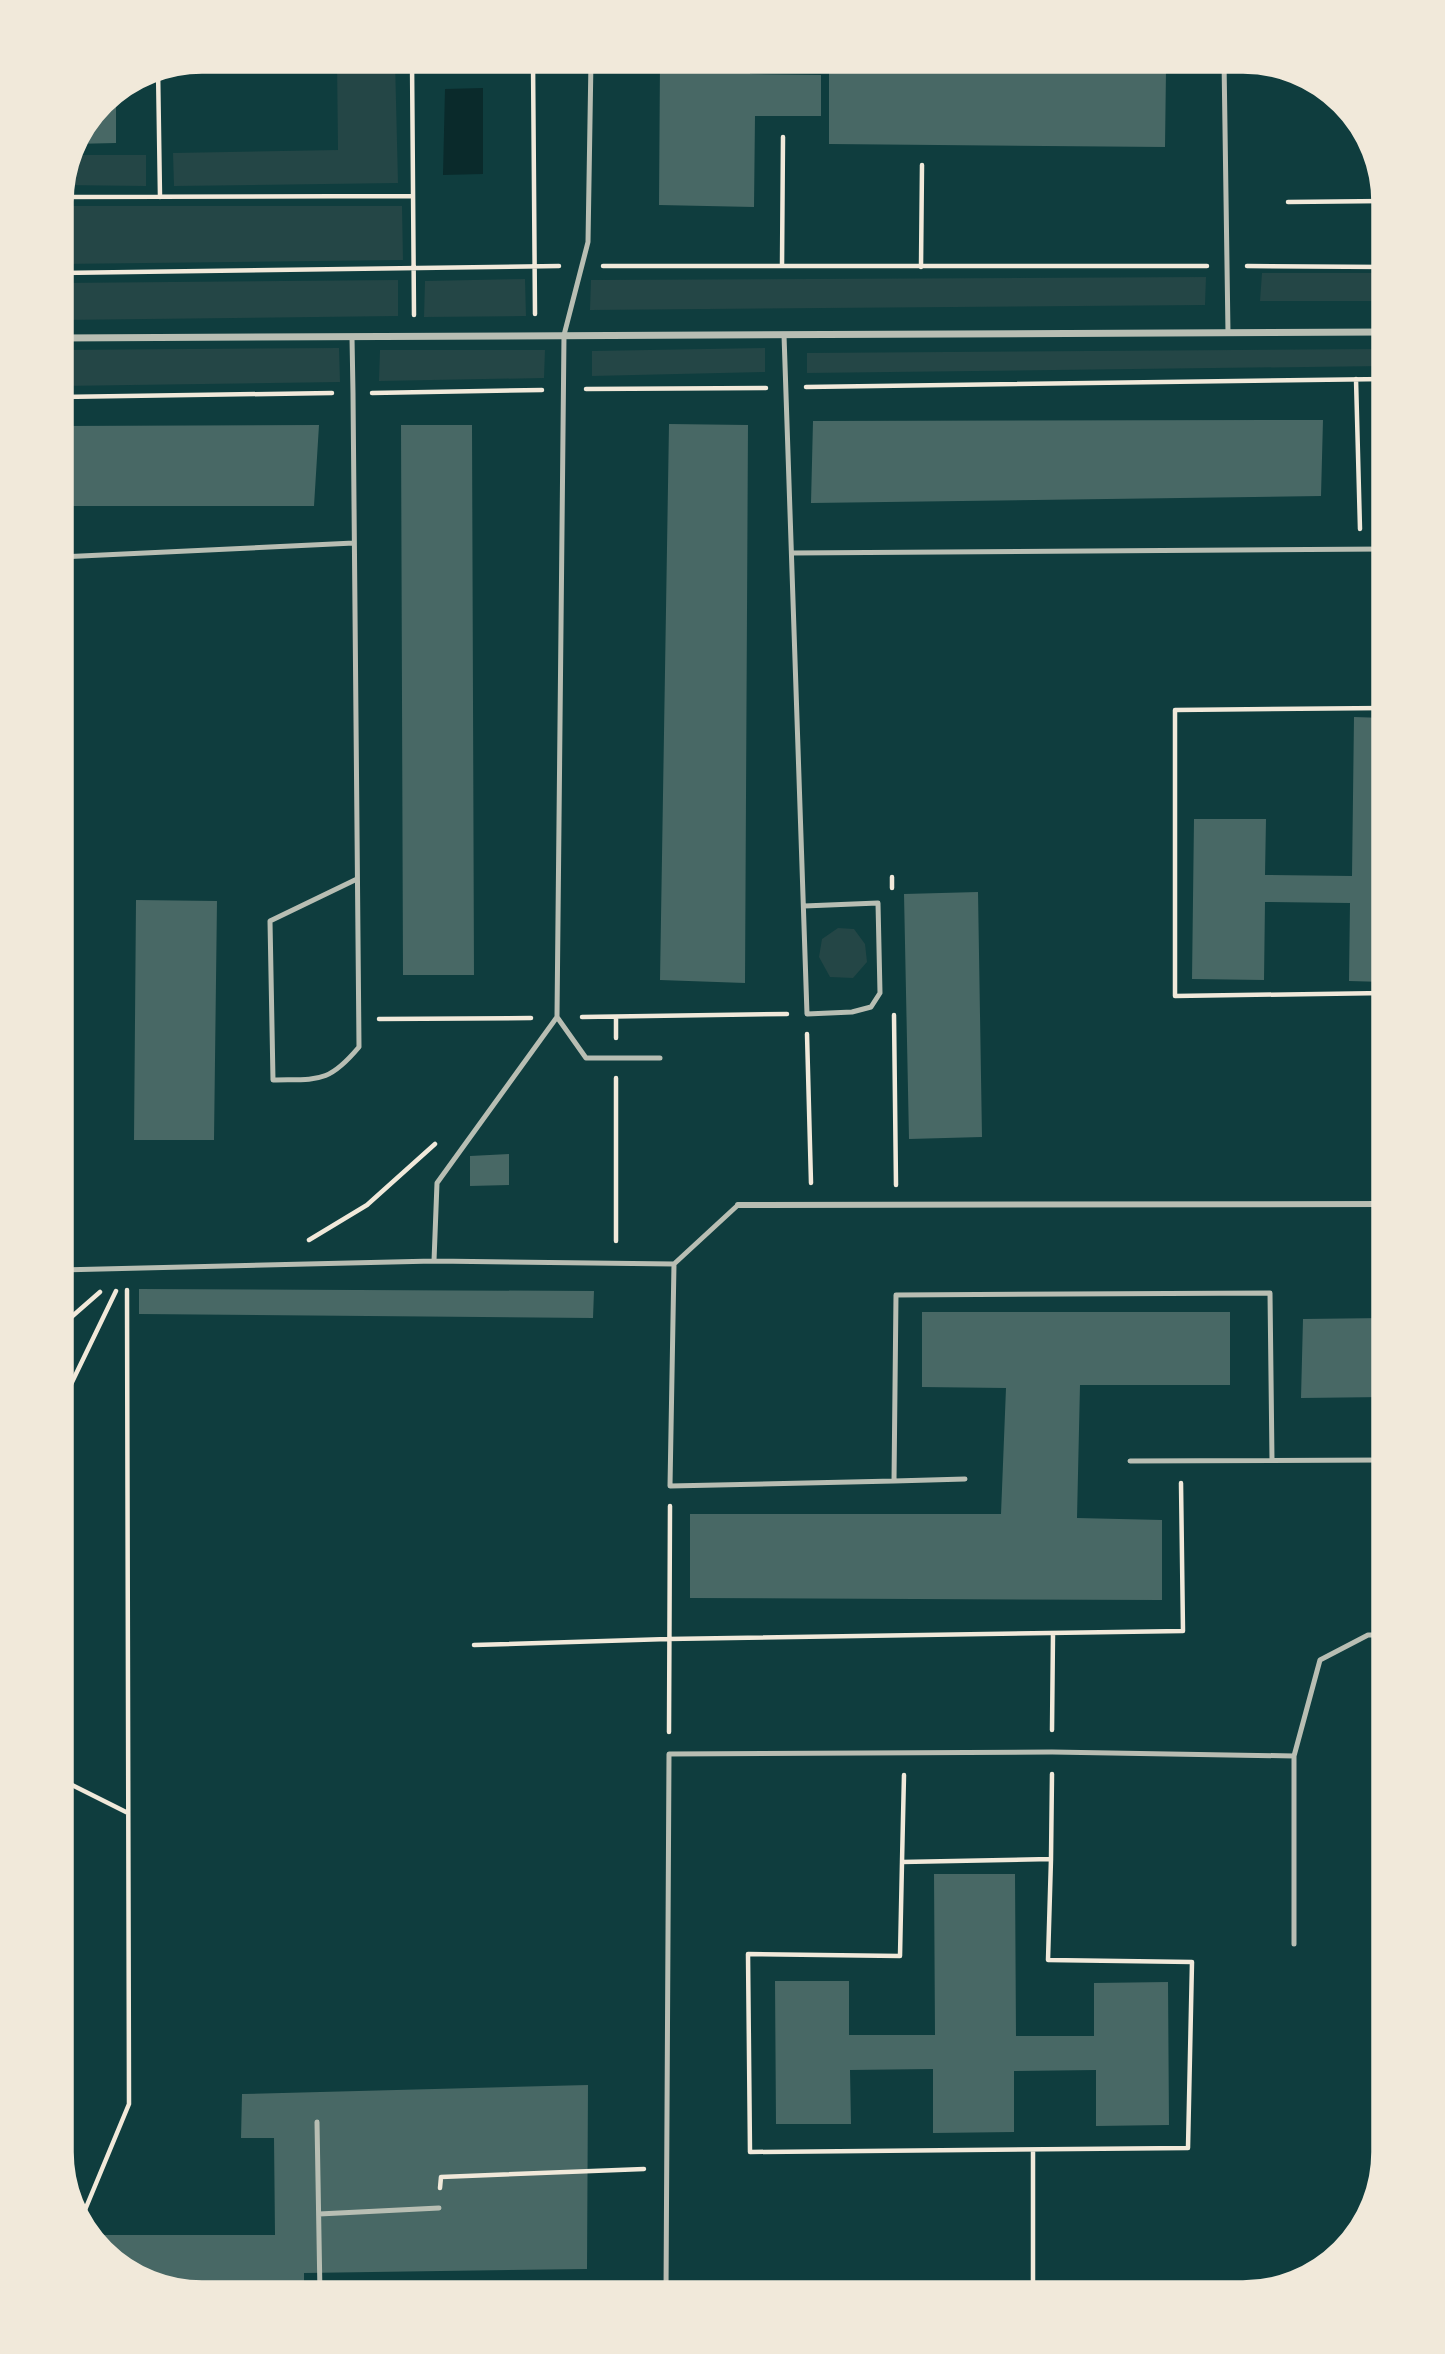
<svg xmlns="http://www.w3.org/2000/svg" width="1445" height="2354" viewBox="0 0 1445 2354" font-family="Lato,sans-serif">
	<rect width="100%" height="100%" fill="#0f3d3e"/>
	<!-- green -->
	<path fill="#244646" d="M 337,60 L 395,60 L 398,183 L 174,186 L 173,153 L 338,150 Z
		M 70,155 L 146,155 L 146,186 L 62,185 Z
		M 60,206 L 402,206 L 403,260 L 60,264 Z
		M 1262,273 L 1385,273 L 1385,301 L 1260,301 Z
		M 1206,277 L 1205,305 L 590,310 L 591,280 Z
		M 525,279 L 526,316 L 424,317 L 425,281 Z
		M 398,280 L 398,316 L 60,320 L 60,283 Z
		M 339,348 L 340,382 L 60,386 L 60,350 Z
		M 765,348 L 765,372 L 592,376 L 592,351 Z
		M 1385,349 L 1385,366 L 807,373 L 807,353 Z
		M 380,350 L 545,350 L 544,378 L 379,381 Z
		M 838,928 L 854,929 L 865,944 L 867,962 L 853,978 L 830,977 L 819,957 L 822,939 Z"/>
	<!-- water -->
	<path fill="#0a2a2b" d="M 483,88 L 483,174 L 443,175 L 445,89 Z"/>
	<!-- building -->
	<path fill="#486865" d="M 660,60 L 751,60 L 750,74 L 821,75 L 821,116 L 755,116 L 754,207 L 659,205 Z
		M 901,60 L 932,60 L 932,66 L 1166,70 L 1165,147 L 829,144 L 829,68 L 901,67 Z
		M 116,91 L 116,143 L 73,144 L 101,101 Z
		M 1323,420 L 1321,496 L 811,503 L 813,421 Z
		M 669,424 L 748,425 L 745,983 L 660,980 Z
		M 319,425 L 314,506 L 60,506 L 60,426 Z
		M 401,425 L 472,425 L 474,975 L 403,975 Z
		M 1354,717 L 1385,718 L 1385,982 L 1349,981 L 1350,903 L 1265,902 L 1264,980 L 1192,979 L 1194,819 L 1266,819 L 1265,875 L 1352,876 Z
		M 978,892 L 982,1137 L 909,1139 L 904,894 Z
		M 136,900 L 217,901 L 214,1140 L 134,1140 Z
		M 509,1154 L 509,1185 L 470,1186 L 470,1156 Z
		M 139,1289 L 594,1291 L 593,1318 L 139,1314 Z
		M 922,1312 L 1230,1312 L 1230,1385 L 1080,1385 L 1077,1518 L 1162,1520 L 1162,1600 L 690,1598 L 690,1514 L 1001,1514 L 1006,1388 L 922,1387 Z
		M 1385,1318 L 1385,1397 L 1301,1398 L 1303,1319 Z
		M 934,1874 L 1015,1874 L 1016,2036 L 1094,2036 L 1094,1983 L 1168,1982 L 1169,2125 L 1096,2126 L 1096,2070 L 1014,2071 L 1014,2132 L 933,2133 L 933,2069 L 850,2070 L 851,2124 L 776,2124 L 775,1981 L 849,1981 L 849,2035 L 935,2035 Z
		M 1383,1939 L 1385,1939 L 1385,2153 L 1380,2170 Z
		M 588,2085 L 587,2269 L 304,2273 L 304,2294 L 193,2294 L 123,2271 L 97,2242 L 97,2235 L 275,2235 L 274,2138 L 241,2138 L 242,2094 Z"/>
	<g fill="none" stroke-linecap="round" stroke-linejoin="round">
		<!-- path -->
		<path stroke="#f1e9da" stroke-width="4.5" d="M 412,60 L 414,315
			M 533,60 L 535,314
			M 158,68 L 160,197
			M 60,197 L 413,196
			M 1288,202 L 1385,201
			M 603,266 L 1207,266
			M 782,266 L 783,137
			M 1247,266 L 1385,267
			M 921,267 L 922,165
			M 60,273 L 559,266
			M 1356,379 L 1360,529
			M 806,387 L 1385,379
			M 586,389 L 766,388
			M 372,393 L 542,390
			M 60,397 L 332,393
			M 892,877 L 892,888
			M 1385,993 L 1175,996 L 1175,710 L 1385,708
			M 894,1015 L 896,1185
			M 582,1017 L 787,1014
			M 379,1019 L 531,1018
			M 807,1034 L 811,1183
			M 616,1038 L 616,1017
			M 309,1240 L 367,1205 L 435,1144
			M 616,1241 L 616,1078
			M 60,1327 L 100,1292
			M 60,1407 L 116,1291
			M 474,1645 L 668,1639 L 1183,1631 L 1181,1483
			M 1052,1730 L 1053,1633
			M 669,1732 L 670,1506
			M 60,1779 L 128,1813
			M 1051,1859 L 1048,1960 L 1192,1962 L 1188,2148 L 750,2152 L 748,1954 L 900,1956 L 902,1862 Z
			M 1051,1859 L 1052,1774
			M 902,1862 L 904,1775
			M 1033,2150 L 1033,2294
			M 440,2188 L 441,2177 L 644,2169
			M 80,2222 L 129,2104 L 127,1290"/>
		<!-- service -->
		<path stroke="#b8beb3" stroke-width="5" d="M 1224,60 L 1228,333
			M 784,335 L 807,1014 L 852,1012 L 871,1007 L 880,993 L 878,903 L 804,906
			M 352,337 L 353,393 L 359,1047 C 328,1084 318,1079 273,1080 L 270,921 L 357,879
			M 792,553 L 1385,549
			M 60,557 L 354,543
			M 557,1017 L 586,1058 L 660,1058
			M 434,1261 L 437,1183 L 557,1017 L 564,335 L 588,242 L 591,60
			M 674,1264 L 670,1486 L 894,1481
			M 60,1270 L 434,1261 L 674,1264 L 738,1205
			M 1130,1461 L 1385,1460
			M 965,1479 L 894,1481 L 896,1295 L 1270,1293 L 1272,1460
			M 1294,1756 L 1294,1944
			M 317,2122 L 320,2294
			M 319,2214 L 439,2208
			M 666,2294 L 669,1754 L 1052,1752 L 1294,1756 L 1320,1660 L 1368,1635 L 1385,1635"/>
		<!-- pedestrian -->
		<path stroke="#b8beb3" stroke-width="6" d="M 738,1205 L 1385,1204"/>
		<!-- minor -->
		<path stroke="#b8beb3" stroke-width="7" d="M 60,338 L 1385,332"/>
	</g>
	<!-- crop -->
	<path d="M0 0H1445V2354H0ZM202 72H1243A130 130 0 0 1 1373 202V2152A130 130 0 0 1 1243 2282H202A130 130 0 0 1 72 2152V202A130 130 0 0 1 202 72Z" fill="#f1e9da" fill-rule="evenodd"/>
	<path fill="none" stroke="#f1e9da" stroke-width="3.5" d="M202 72H1243A130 130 0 0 1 1373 202V2152A130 130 0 0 1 1243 2282H202A130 130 0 0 1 72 2152V202A130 130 0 0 1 202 72Z"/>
</svg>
